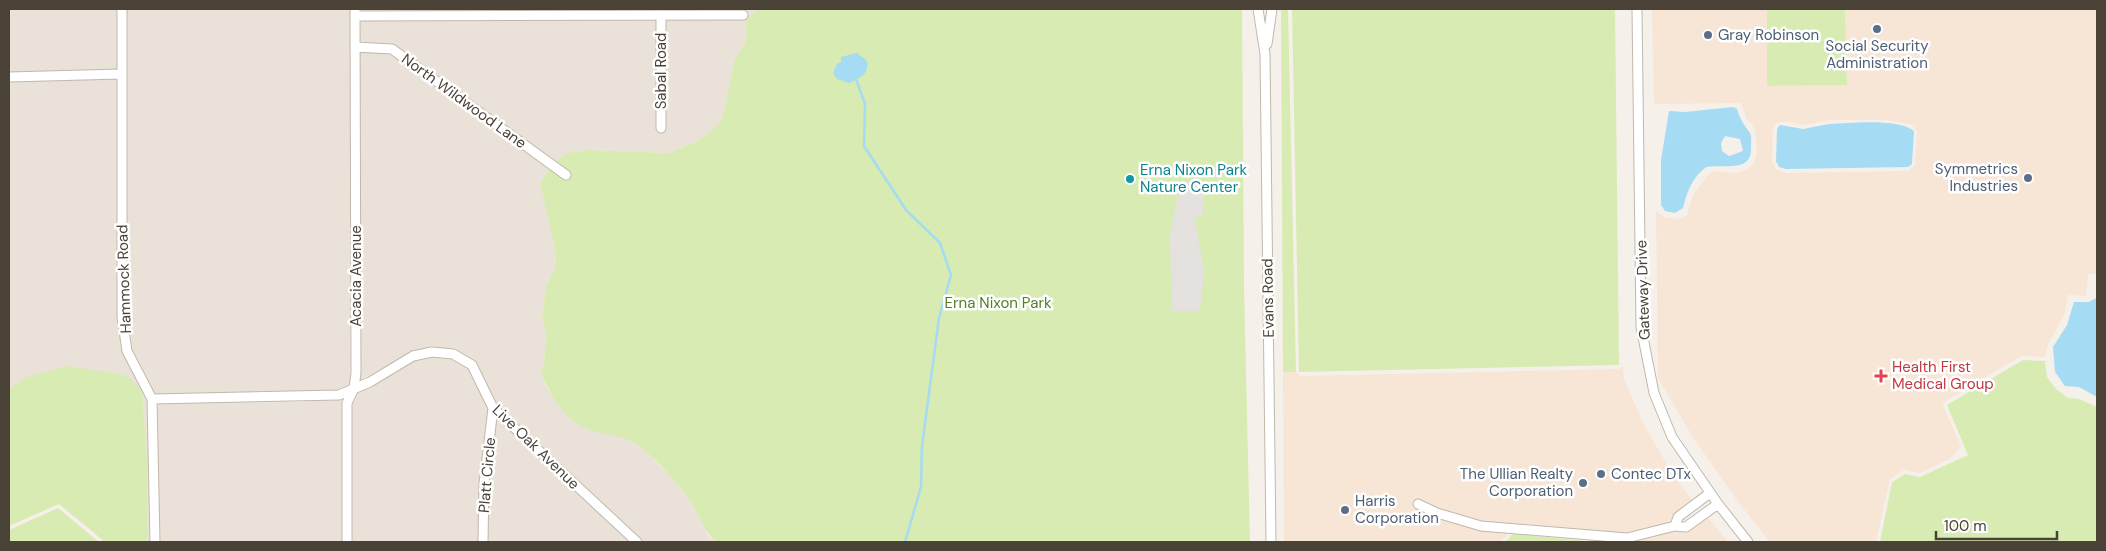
<svg xmlns="http://www.w3.org/2000/svg" width="2106" height="551" viewBox="0 0 2106 551" font-family="'DM Sans',sans-serif">
	<rect width="100%" height="100%" fill="#f5f1ea"/>
	<!-- residential -->
	<path fill="#eae2d8" d="M 9,9 L 118,9 L 117,70 L 9,72 Z
		M 126,9 L 351,9 L 350,385 L 338,391 L 154,394 L 131,349 L 127,317 Z
		M 360,9 L 760,9 L 747,19 L 746,10 L 360,11 Z
		M 745,19 L 746,41 L 734,61 L 724,112 L 719,124 L 698,141 L 669,153 L 586,150 L 567,153 L 555,162 L 394,45 L 360,42 L 360,21 L 657,20 L 657,132 L 665,132 L 665,20 Z
		M 360,51 L 390,54 L 549,169 L 540,184 L 556,253 L 555,267 L 546,286 L 542,318 L 546,332 L 544,364 L 541,373 L 547,388 L 563,410 L 585,428 L 626,438 L 641,446 L 673,479 L 694,506 L 709,537 L 717,542 L 644,542 L 497,406 L 476,363 L 455,350 L 432,347 L 412,352 L 359,381 Z
		M 117,79 L 118,318 L 124,353 L 148,400 L 151,542 L 148,542 L 147,458 L 142,390 L 24,378 L 9,389 L 9,81 Z
		M 432,357 L 452,358 L 469,369 L 489,409 L 480,484 L 479,542 L 351,542 L 351,404 L 357,392 L 372,386 L 415,361 Z
		M 345,398 L 343,403 L 343,542 L 159,542 L 157,403 L 293,402 L 339,400 Z
		M 496,417 L 631,542 L 487,542 L 488,484 Z"/>
	<!-- commercial -->
	<path fill="#f7e5d5" fill-rule="evenodd" d="M 1652,9 L 1767,9 L 1767,86 L 1847,85 L 1845,9 L 2097,9 L 2097,274 L 2088,274 L 2086,296 L 2068,295 L 2065,313 L 2048,345 L 2045,357 L 2021,356 L 1944,402 L 1943,406 L 1961,446 L 1950,459 L 1920,473 L 1904,470 L 1890,479 L 1876,542 L 1770,542 L 1736,499 L 1692,436 L 1658,378 L 1656,211 L 1666,218 L 1681,219 L 1687,215 L 1693,195 L 1708,175 L 1713,171 L 1736,173 L 1744,171 L 1754,164 L 1757,153 L 1755,131 L 1752,124 L 1747,120 L 1741,103 L 1654,104 ZM 1829,120 L 1887,120 L 1910,124 L 1917,130 L 1915,165 L 1908,171 L 1786,173 L 1776,169 L 1772,162 L 1773,128 L 1777,123 L 1788,121 L 1803,125 Z
		M 1623,366 L 1624,379 L 1644,425 L 1675,478 L 1693,500 L 1676,513 L 1671,522 L 1626,533 L 1531,527 L 1482,521 L 1439,508 L 1416,498 L 1413,507 L 1436,517 L 1480,530 L 1508,534 L 1500,542 L 1284,542 L 1283,372 L 1296,372 L 1300,376 L 1619,369 Z
		M 1708,518 L 1728,542 L 1629,542 L 1675,531 L 1686,531 Z"/>
	<!-- green -->
	<path fill="#d7ebb2" d="M 759,9 L 1242,9 L 1244,288 L 1250,542 L 717,542 C 704,533 701,518 693,505 C 678,484 661,464 642,448 C 626,434 604,436 585,428 C 563,418 550,394 541,373 L 544,364 L 546,332 L 542,318 L 546,286 L 555,267 L 556,253 L 540,184 L 549,169 L 567,181 L 571,174 L 555,162 L 567,153 L 586,150 L 669,153 L 698,141 L 719,124 L 724,112 L 734,61 L 746,41 L 745,19 Z
		M 1281,9 L 1288,9 L 1296,372 L 1283,372 Z
		M 1292,9 L 1615,9 L 1619,365 L 1299,372 Z
		M 1767,9 L 1845,9 L 1847,85 L 1767,86 Z
		M 2023,360 L 2045,361 L 2047,377 L 2056,389 L 2068,398 L 2079,399 L 2097,407 L 2097,542 L 1880,542 L 1892,482 L 1905,474 L 1920,477 L 1968,455 L 1947,405 Z
		M 67,366 L 125,375 L 142,390 L 147,458 L 148,542 L 105,542 L 59,504 L 9,526 L 9,389 L 24,378 Z
		M 58,508 L 99,542 L 9,542 L 9,530 Z
		M 1513,534 L 1586,541 L 1591,542 L 1505,542 Z"/>
	<!-- parking -->
	<path fill="#e4e1de" d="M 1194,179 L 1202,191 L 1204,203 L 1202,216 L 1195,217 L 1204,272 L 1200,311 L 1172,311 L 1170,233 L 1177,199 L 1184,182 Z"/>
	<!-- water -->
	<path fill="#a5dbf3" fill-rule="evenodd" d="M 857,53 L 867,61 C 869,75 860,77 849,83 L 837,79 L 833,73 L 837,64 L 841,62 L 841,57 Z
		M 1733,107 L 1737,109 C 1740,119 1744,125 1750,133 C 1752,137 1751,144 1751,149 C 1751,173 1723,164 1706,167 C 1692,178 1687,191 1683,208 L 1675,213 L 1665,211 L 1661,205 L 1661,160 L 1669,111 L 1685,112 ZM 1725,136 L 1740,139 L 1743,151 L 1729,156 L 1722,151 L 1721,143 Z
		M 1829,124 C 1850,123 1899,118 1914,131 L 1912,164 L 1908,167 L 1786,169 L 1779,167 L 1776,161 L 1777,129 L 1780,125 L 1803,129 Z
		M 2097,288 L 2097,397 L 2079,387 L 2065,386 L 2055,372 L 2053,347 L 2067,325 L 2074,302 L 2089,302 L 2096,298 Z"/>
	<g fill="none" stroke-linecap="round" stroke-linejoin="round">
		<!-- stream -->
		<path stroke="#a5dbf3" stroke-width="2.5" d="M 856,79 L 865,104 L 864,146 L 906,210 L 940,243 L 951,275 L 939,318 L 922,446 L 921,487 L 905,542"/>
		<defs>
			<path id="minor" d="M 122,9 L 122,317 L 127,351 L 152,399 L 155,542
				M 1258,9 L 1265,54 L 1271,542
				M 1637,9 L 1641,327 L 1654,393 L 1672,437 L 1718,504 L 1748,542
				M 661,15 L 661,128
				M 355,16 L 743,15
				M 1267,44 L 1272,9
				M 355,47 L 392,49 L 566,175
				M 9,77 L 121,74
				M 152,399 L 339,395 L 370,382 L 413,356 L 432,352 L 453,354 L 472,365 L 493,408 L 637,542
				M 1418,504 L 1437,513 L 1481,526 L 1627,538 L 1675,526 L 1686,527 L 1718,504
				M 1675,526 L 1678,517 L 1710,493
				M 347,542 L 347,403 L 354,388 L 356,373 L 355,9
				M 483,542 L 484,484 L 493,408"/>
		</defs>
		<!-- minor casing -->
		<use href="#minor" stroke="#c1b8ac" stroke-width="11"/>
		<!-- minor -->
		<use href="#minor" stroke="#fff" stroke-width="9"/>
	</g>
	<!-- markers -->
	<g fill="#5c6f8a" stroke="#fff" stroke-width="2">
		<circle cx="1877" cy="29" r="5"/>
		<circle cx="1708" cy="35" r="5"/>
		<circle cx="2028" cy="178" r="5"/>
		<circle cx="1601" cy="474" r="5"/>
		<circle cx="1583" cy="483" r="5"/>
		<circle cx="1345" cy="510" r="5"/>
	</g>
	<circle fill="#0f9aa8" stroke="#fff" stroke-width="2" cx="1130" cy="179" r="5"/>
	<path fill="#e0444e" stroke="#fff" stroke-width="2" d="M1878.5 368.5h5v5h5v5h-5v5h-5v-5h-5v-5h5z"/>
	<g text-anchor="middle" stroke-width="5" stroke-linejoin="round" paint-order="stroke">
		<!-- service labels -->
		<g font-size="15" fill="#4e5e75" stroke="#fff" text-anchor="start">
			<text x="1718" y="40">Gray Robinson</text>
			<text x="1877" y="51" text-anchor="middle">Social Security<tspan x="1877" dy="17">Administration</tspan></text>
			<text x="2018" y="174" text-anchor="end">Symmetrics<tspan x="2018" dy="17">Industries</tspan></text>
			<text x="1573" y="479" text-anchor="end">The Ullian Realty<tspan x="1573" dy="17">Corporation</tspan></text>
			<text x="1611" y="479">Contec DTx</text>
			<text x="1355" y="506">Harris<tspan x="1355" dy="17">Corporation</tspan></text>
		</g>
		<!-- street labels -->
		<g font-size="15" fill="#4a4137" stroke="#fff">
			<text transform="translate(661 71) rotate(-90)" y="5">Sabal Road</text>
			<text transform="translate(464 101) rotate(36)" y="5">North Wildwood Lane</text>
			<text transform="translate(356 276) rotate(-90)" y="5">Acacia Avenue</text>
			<text transform="translate(124 279) rotate(-92)" y="5">Hammock Road</text>
			<text transform="translate(1643 290) rotate(-92)" y="5">Gateway Drive</text>
			<text transform="translate(1268 298) rotate(-91)" y="5">Evans Road</text>
			<text transform="translate(536 447) rotate(44)" y="5">Live Oak Avenue</text>
			<text transform="translate(487 475) rotate(-85)" y="5">Platt Circle</text>
		</g>
		<!-- culture labels -->
		<g font-size="15" fill="#0d838f" stroke="#fff" text-anchor="start">
			<text x="1140" y="175">Erna Nixon Park<tspan x="1140" dy="17">Nature Center</tspan></text>
		</g>
		<!-- park labels -->
		<g font-size="15" fill="#517f27" stroke="#fff">
			<text x="998" y="308">Erna Nixon Park</text>
		</g>
		<!-- health labels -->
		<g font-size="15" fill="#be3a42" stroke="#fff" text-anchor="start">
			<text x="1892" y="372">Health First<tspan x="1892" dy="17">Medical Group</tspan></text>
		</g>
	</g>
	<!-- border -->
	<rect width="2106" height="551" fill="none" stroke="#4a4137" stroke-width="20"/>
	<!-- scale -->
	<path d="M1936 531v8h121v-8" fill="none" stroke="#4a4137" stroke-width="2.5"/>
	<text x="1944" y="531" font-size="15" fill="#4a4137" stroke="#ffffff" stroke-width="4" paint-order="stroke">100 m</text>
</svg>
